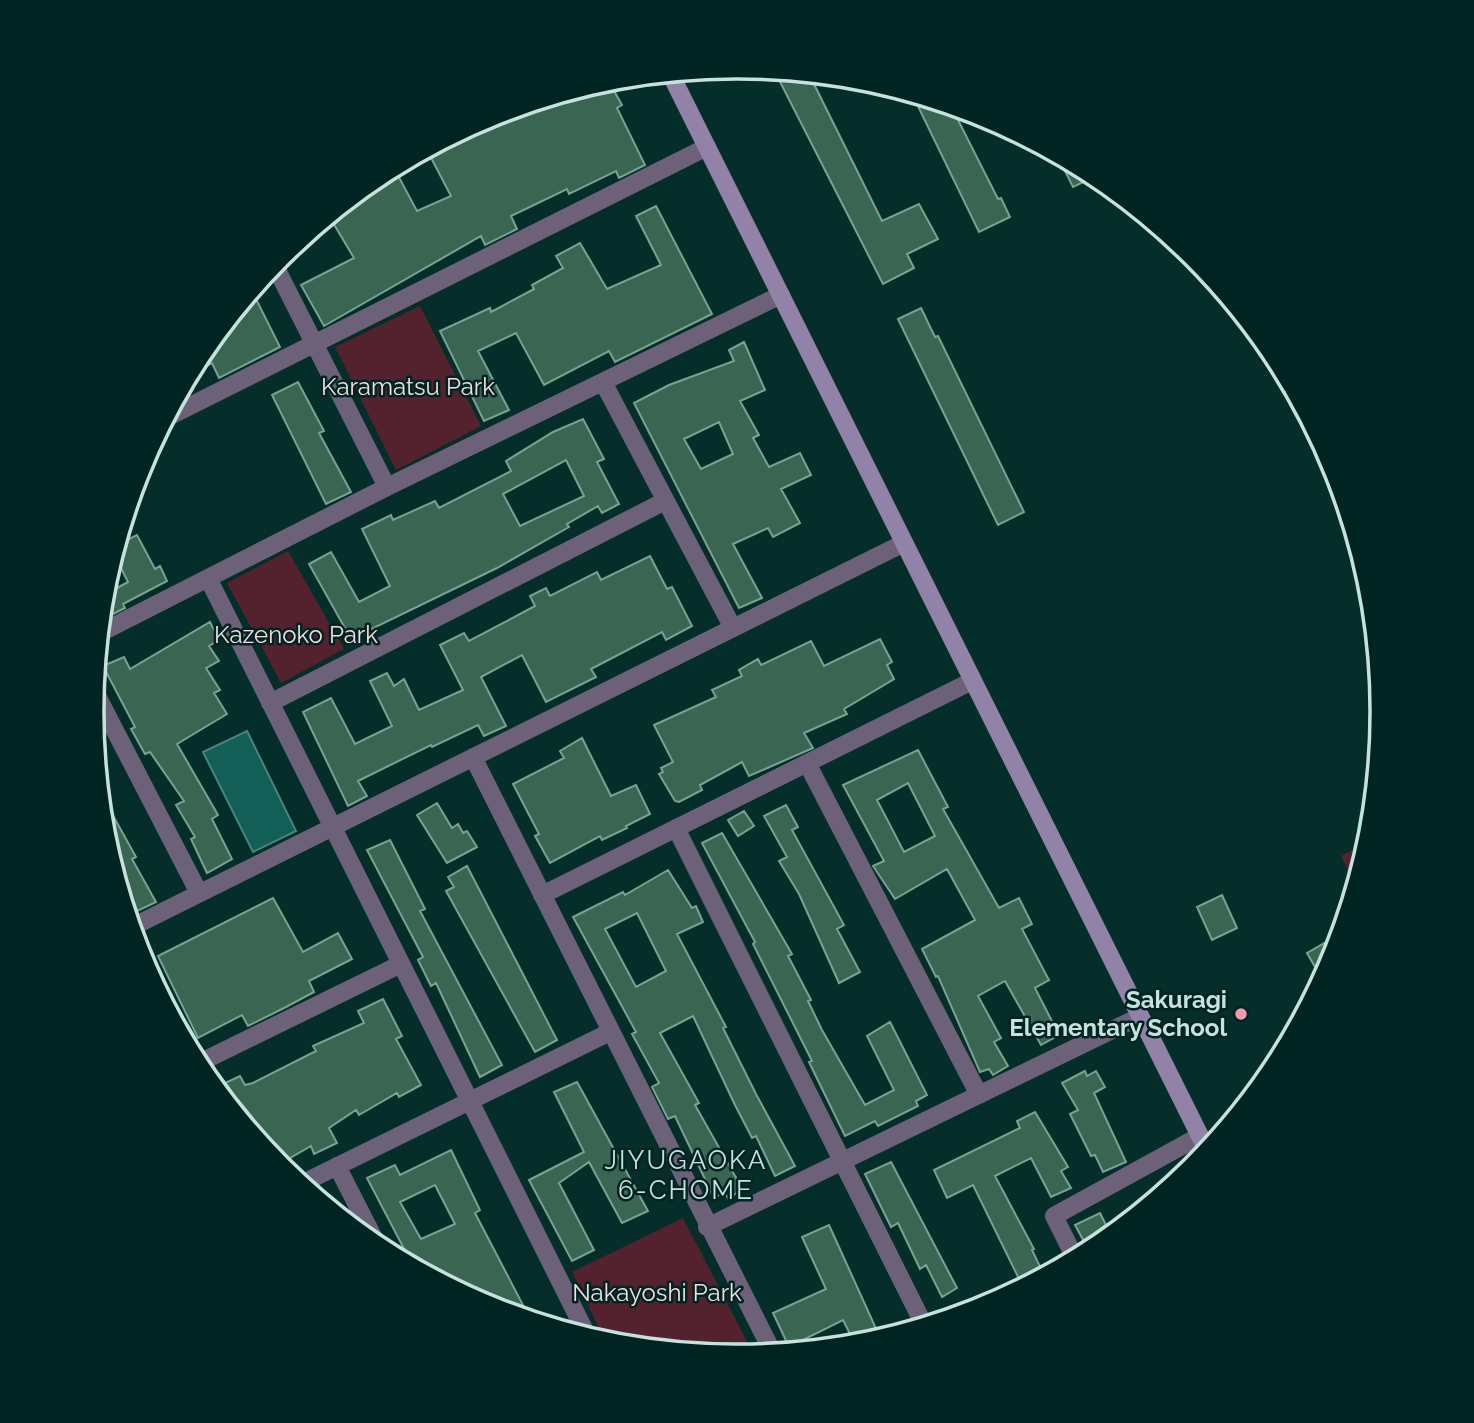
<svg xmlns="http://www.w3.org/2000/svg" width="1474" height="1423" viewBox="0 0 1474 1423" font-family="Raleway,sans-serif">
	<rect width="100%" height="100%" fill="#052e2a"/>
	<!-- green -->
	<path fill="#54212f" d="M 420,306 L 481,426 L 396,470 L 335,347 Z
		M 288,551 L 344,649 L 281,683 L 227,583 Z
		M 1368,842 L 1355,884 L 1341,856 Z
		M 683,1218 L 754,1355 L 737,1356 L 606,1343 L 572,1272 Z"/>
	<!-- water -->
	<path fill="#135e56" stroke="#49857e" stroke-width="2" d="M 247,731 L 296,831 L 253,852 L 203,752 Z"/>
	<!-- building -->
	<path fill="#3b6553" stroke="#78a390" stroke-width="2" fill-rule="evenodd" d="M 774,70 L 809,74 L 882,221 L 919,204 L 938,239 L 907,254 L 914,268 L 883,284 Z
		M 608,80 L 622,105 L 617,108 L 645,165 L 619,178 L 616,171 L 569,194 L 567,189 L 511,216 L 517,229 L 485,245 L 481,236 L 324,326 L 301,285 L 354,258 L 329,216 L 375,184 L 373,180 L 379,175 L 394,168 L 417,211 L 451,196 L 428,152 L 553,97 Z
		M 912,94 L 951,106 L 998,199 L 1001,198 L 1010,217 L 979,232 Z
		M 1057,155 L 1096,175 L 1096,176 L 1073,187 Z
		M 656,206 L 712,314 L 615,362 L 609,351 L 544,385 L 516,333 L 478,351 L 509,410 L 484,421 L 440,331 L 490,308 L 491,312 L 534,289 L 532,285 L 563,268 L 556,256 L 580,243 L 607,289 L 661,265 L 636,216 Z
		M 252,291 L 280,347 L 219,378 L 212,363 L 189,375 L 201,353 Z
		M 921,308 L 935,337 L 938,336 L 1024,512 L 998,525 L 898,319 Z
		M 744,342 L 765,390 L 740,401 L 759,435 L 753,438 L 769,467 L 800,453 L 811,475 L 781,489 L 800,523 L 773,537 L 768,528 L 733,544 L 762,598 L 739,608 L 634,403 L 669,385 L 734,361 L 729,350 ZM 719,422 L 733,454 L 701,469 L 684,439 Z
		M 298,382 L 324,431 L 319,433 L 351,492 L 326,504 L 272,395 Z
		M 583,419 L 604,459 L 597,462 L 619,504 L 602,513 L 598,506 L 567,524 L 569,527 L 497,568 L 351,639 L 309,564 L 331,552 L 359,602 L 390,586 L 362,529 L 391,515 L 393,520 L 435,501 L 439,508 L 511,471 L 506,461 L 553,432 ZM 566,460 L 584,496 L 520,526 L 503,494 Z
		M 122,526 L 129,539 L 137,535 L 155,569 L 160,566 L 167,581 L 123,604 L 125,608 L 101,620 L 104,595 L 128,582 L 114,554 Z
		M 650,556 L 667,589 L 672,587 L 692,626 L 666,640 L 662,632 L 591,669 L 596,677 L 546,702 L 522,655 L 481,677 L 506,726 L 484,736 L 478,725 L 432,747 L 431,745 L 358,781 L 367,796 L 348,806 L 303,712 L 331,698 L 355,744 L 392,726 L 370,681 L 387,673 L 394,686 L 404,679 L 419,710 L 463,690 L 440,645 L 464,633 L 469,641 L 535,606 L 530,596 L 546,588 L 550,596 L 597,572 L 601,580 Z
		M 210,622 L 219,640 L 209,646 L 219,661 L 206,668 L 220,690 L 214,693 L 227,714 L 177,744 L 218,815 L 212,819 L 232,859 L 207,873 L 191,839 L 195,837 L 176,805 L 184,801 L 150,752 L 145,754 L 131,729 L 135,727 L 103,666 L 124,657 L 130,669 Z
		M 880,639 L 892,662 L 887,665 L 894,679 L 844,709 L 847,714 L 804,733 L 813,748 L 749,776 L 742,762 L 700,785 L 702,790 L 679,802 L 675,801 L 659,774 L 663,772 L 661,768 L 673,762 L 654,725 L 716,697 L 712,690 L 742,676 L 739,670 L 758,659 L 761,665 L 811,641 L 824,666 Z
		M 582,738 L 611,796 L 636,785 L 650,814 L 626,826 L 627,828 L 602,840 L 600,836 L 550,863 L 535,836 L 539,834 L 513,784 L 564,758 L 560,751 Z
		M 918,750 L 948,807 L 943,809 L 999,908 L 1019,898 L 1032,924 L 1022,929 L 1049,980 L 1035,988 L 1059,1035 L 1041,1045 L 1005,981 L 978,996 L 1001,1038 L 994,1042 L 1008,1066 L 993,1075 L 989,1069 L 980,1072 L 938,976 L 936,977 L 922,949 L 975,920 L 947,869 L 895,899 L 873,866 L 884,861 L 843,785 ZM 908,783 L 935,836 L 904,852 L 877,800 Z
		M 100,792 L 136,857 L 132,859 L 156,902 L 133,913 L 119,885 L 117,879 L 121,878 L 104,837 Z
		M 437,803 L 452,828 L 458,824 L 463,833 L 467,831 L 477,847 L 447,863 L 417,815 Z
		M 786,805 L 798,827 L 792,830 L 844,925 L 837,929 L 860,972 L 839,983 L 799,894 L 779,861 L 787,857 L 764,816 Z
		M 744,811 L 754,826 L 738,836 L 728,820 Z
		M 722,833 L 792,954 L 788,956 L 811,1000 L 808,1001 L 822,1030 L 865,1105 L 894,1090 L 867,1036 L 890,1022 L 927,1095 L 916,1101 L 918,1106 L 878,1126 L 875,1121 L 845,1136 L 809,1062 L 812,1061 L 753,944 L 755,942 L 702,843 Z
		M 390,840 L 425,909 L 420,911 L 502,1065 L 480,1077 L 436,983 L 431,986 L 418,960 L 423,957 L 367,850 Z
		M 467,866 L 557,1040 L 535,1052 L 446,891 L 454,887 L 448,877 Z
		M 668,870 L 692,908 L 696,906 L 703,922 L 677,934 L 726,1027 L 723,1028 L 756,1094 L 795,1166 L 775,1176 L 756,1136 L 752,1138 L 735,1105 L 693,1016 L 660,1033 L 699,1103 L 695,1105 L 743,1190 L 728,1198 L 724,1192 L 714,1198 L 675,1116 L 668,1119 L 652,1087 L 659,1083 L 632,1034 L 636,1032 L 573,917 L 623,892 L 625,895 ZM 637,913 L 666,971 L 636,987 L 605,929 Z
		M 1222,895 L 1237,928 L 1212,940 L 1197,907 Z
		M 273,898 L 303,952 L 338,933 L 352,959 L 309,981 L 314,992 L 286,1007 L 248,1026 L 242,1015 L 198,1038 L 158,956 Z
		M 1328,941 L 1334,954 L 1322,979 L 1307,953 Z
		M 383,999 L 402,1036 L 396,1039 L 421,1085 L 399,1097 L 397,1093 L 359,1115 L 356,1110 L 329,1128 L 337,1143 L 314,1154 L 311,1146 L 278,1165 L 238,1115 L 223,1084 L 240,1076 L 245,1085 L 253,1083 L 316,1051 L 313,1046 L 364,1023 L 358,1011 Z
		M 1085,1071 L 1087,1076 L 1096,1071 L 1105,1087 L 1094,1093 L 1126,1162 L 1103,1172 L 1095,1155 L 1091,1156 L 1070,1114 L 1078,1110 L 1062,1083 Z
		M 577,1082 L 648,1211 L 622,1223 L 589,1162 L 559,1183 L 594,1250 L 572,1261 L 529,1180 L 584,1152 L 554,1092 Z
		M 1035,1112 L 1068,1167 L 1061,1171 L 1071,1188 L 1051,1197 L 1031,1158 L 995,1176 L 1034,1249 L 1032,1250 L 1044,1275 L 1023,1287 L 973,1185 L 947,1198 L 934,1170 L 1020,1128 L 1017,1121 Z
		M 451,1150 L 480,1210 L 475,1213 L 524,1307 L 512,1314 L 490,1307 L 413,1266 L 367,1178 L 395,1165 L 400,1175 ZM 435,1185 L 455,1224 L 421,1239 L 400,1202 Z
		M 891,1162 L 957,1288 L 942,1297 L 926,1265 L 920,1269 L 898,1223 L 891,1227 L 865,1174 Z
		M 1100,1213 L 1111,1235 L 1088,1249 L 1075,1225 Z
		M 829,1225 L 878,1333 L 855,1344 L 843,1320 L 789,1347 L 773,1313 L 826,1289 L 802,1237 Z"/>
	<g fill="none" stroke-linecap="round" stroke-linejoin="round">
		<!-- street -->
		<path stroke="#6c6179" stroke-width="18" d="M 274,264 L 387,487
			M 603,382 L 733,628
			M 166,418 L 707,147
			M 208,578 L 588,1337
			M 100,633 L 387,487 L 781,295
			M 94,690 L 199,893
			M 270,703 L 665,501
			M 473,757 L 773,1353
			M 807,763 L 979,1095
			M 676,828 L 924,1325
			M 542,895 L 972,681
			M 132,927 L 904,543
			M 197,1064 L 401,964
			M 337,1166 L 379,1248
			M 301,1184 L 610,1032
			M 707,1227 L 1139,1017
			M 1075,1258 L 1054,1216 L 1200,1136"/>
		<!-- secondary -->
		<path stroke="#9382a8" stroke-width="18" d="M 670,73 L 1207,1150"/>
	</g>
	<!-- markers -->
	<circle fill="#f29aae" stroke="#002421" stroke-width="2.5" cx="1241" cy="1014" r="7"/>
	<g text-anchor="middle" stroke-width="5" stroke-linejoin="round" paint-order="stroke">
		<!-- park labels -->
		<g font-size="24" fill="#f2dde0" stroke="#002421">
			<text x="408" y="395">Karamatsu Park</text>
			<text x="296" y="643">Kazenoko Park</text>
			<text x="657" y="1301">Nakayoshi Park</text>
		</g>
		<!-- poi labels -->
		<g font-size="24" font-weight="bold" fill="#c7e1dd" stroke="#002421" text-anchor="end">
			<text x="1227" y="1008">Sakuragi<tspan x="1227" dy="28">Elementary School</tspan></text>
		</g>
		<!-- neighbourhood labels -->
		<g font-size="26" letter-spacing="2" fill="#c7e1dd" stroke="#002421">
			<text x="686" y="1169">JIYUGAOKA<tspan x="686" dy="30">6-CHOME</tspan></text>
		</g>
	</g>
	<!-- crop -->
	<path d="M0 0H1474V1423H0ZM736 79H738A632 632 0 0 1 1370 711V712A632 632 0 0 1 738 1344H736A632 632 0 0 1 104 712V711A632 632 0 0 1 736 79Z" fill="#002421" fill-rule="evenodd"/>
	<path fill="none" stroke="#c7e1dd" stroke-width="3.5" d="M736 79H738A632 632 0 0 1 1370 711V712A632 632 0 0 1 738 1344H736A632 632 0 0 1 104 712V711A632 632 0 0 1 736 79Z"/>
</svg>
